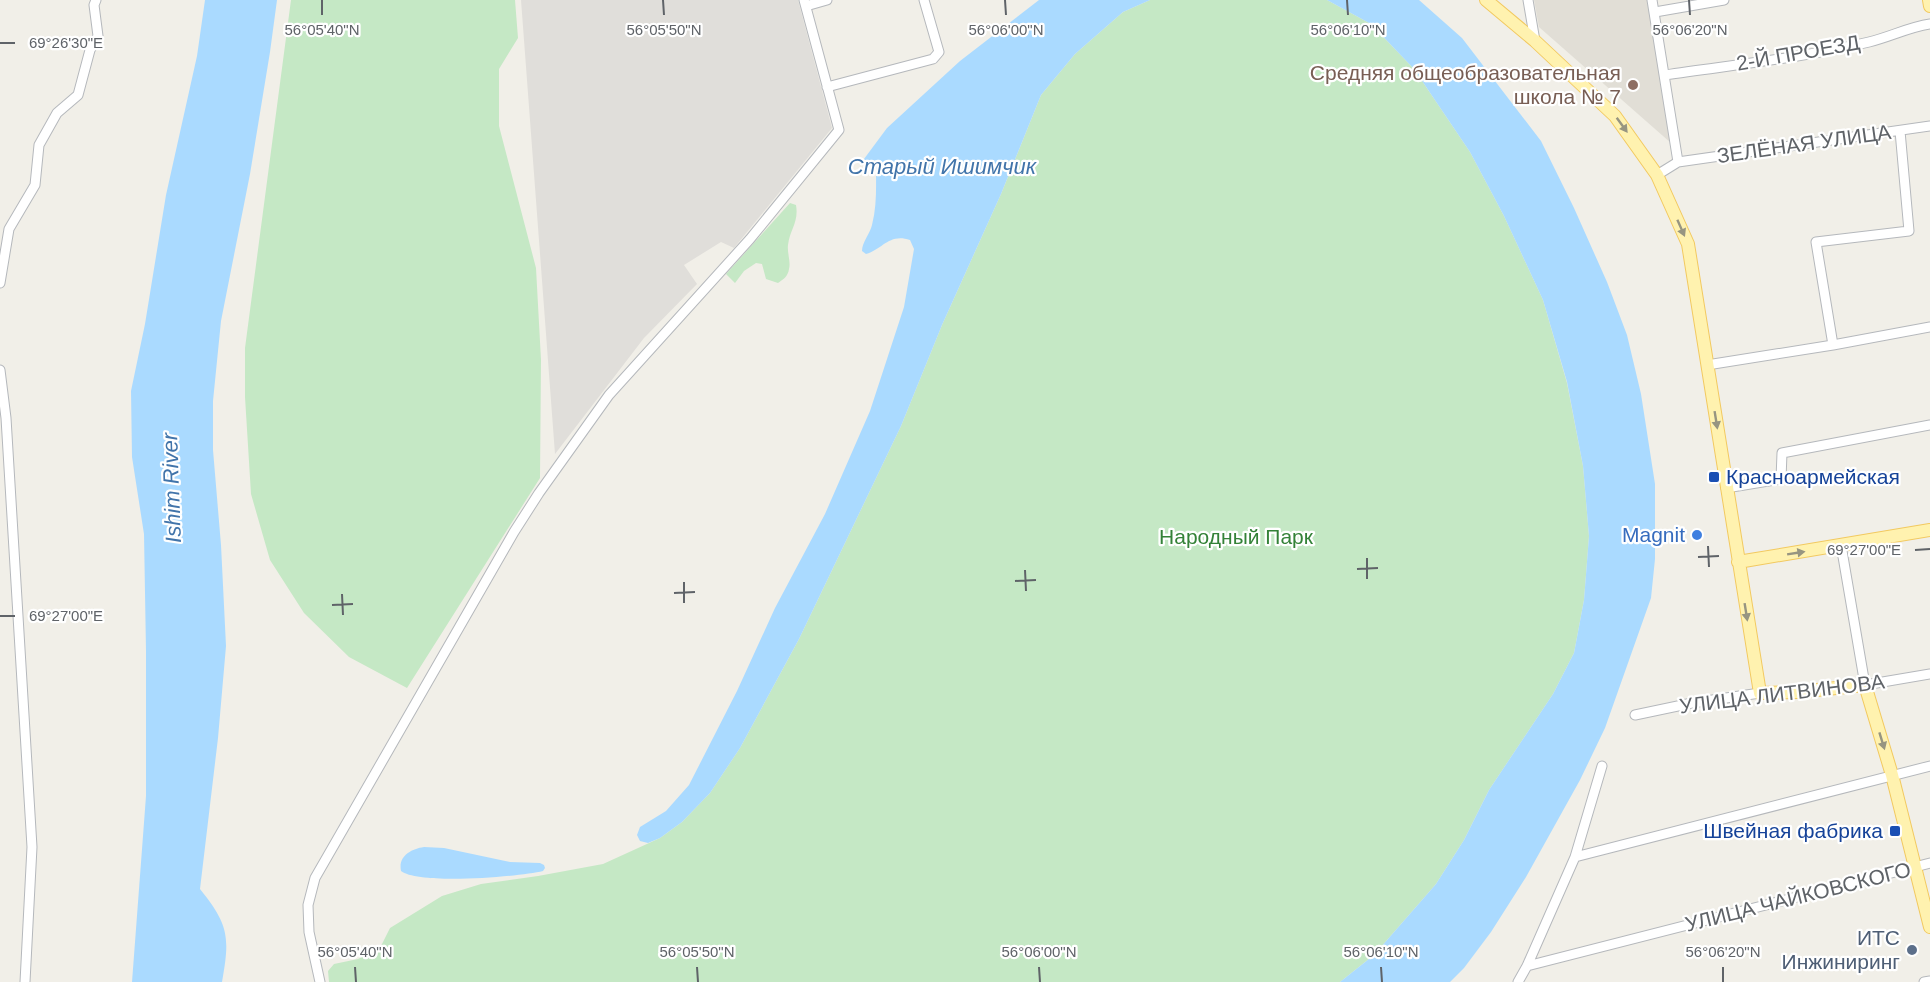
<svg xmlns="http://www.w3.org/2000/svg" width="1930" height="982" viewBox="0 0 1930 982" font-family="Arial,sans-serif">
	<rect width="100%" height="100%" fill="#f1efe8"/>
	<!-- industrial -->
	<path fill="#e0deda" d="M 521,0 L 798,0 L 832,128 L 734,248 L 721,242 L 684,265 L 697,284 L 644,338 L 555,454 Z"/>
	<!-- education -->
	<path fill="#e1ded6" d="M 1534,0 L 1648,0 L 1671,143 L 1539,27 Z"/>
	<!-- green -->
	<path fill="#c5e8c5" d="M 291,0 L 515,0 L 518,38 L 499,69 L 499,126 L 536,268 L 541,360 L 540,478 L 407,688 L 349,657 L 304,613 L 270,560 L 251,494 L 245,397 L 245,348 Z
		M 1150,0 L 1327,0 L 1371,24 L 1414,69 L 1470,152 L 1504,216 L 1543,300 L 1567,383 L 1583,466 L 1589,536 L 1584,600 L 1574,653 L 1553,694 L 1489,790 L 1464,840 L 1436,884 L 1374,955 L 1340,982 L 329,982 L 328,971 L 334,964 L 358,959 L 380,948 L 390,928 L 442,896 L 481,884 L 538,876 L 603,864 L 660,838 L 682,822 L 710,793 L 740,748 L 799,639 L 901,426 L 942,325 L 1001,194 L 1041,95 L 1075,54 L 1123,12 Z
		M 790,203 L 796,205 C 799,222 790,229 788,245 C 787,253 791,262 789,269 C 788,276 784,279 778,283 L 766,279 L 762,264 L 756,263 L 744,271 L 735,283 L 726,274 Z"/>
	<!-- water -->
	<path fill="#aadaff" d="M 205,0 L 277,0 L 270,52 L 250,174 L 221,321 L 213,401 L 213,450 L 221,545 L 226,646 L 218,738 L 200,889 C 229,925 230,937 222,982 L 132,982 L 146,796 L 146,651 L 144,534 L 132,457 L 131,391 L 145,324 L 166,195 L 197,56 Z
		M 1039,0 L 1150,0 L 1123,12 L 1075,54 L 1041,95 L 1001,194 L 942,325 L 901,426 L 799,639 L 740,748 L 710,793 L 682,822 L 660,838 L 648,843 L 640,841 L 637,835 L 640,827 L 666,811 L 689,785 L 737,691 L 775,608 L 825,514 L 870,411 L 904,307 L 914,249 L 910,240 C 889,233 883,249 866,254 L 862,251 C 862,242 870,234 872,225 C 877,206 876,187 876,168 L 874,164 L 864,164 L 864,159 L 887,128 L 960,61 Z
		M 1327,0 L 1419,0 L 1462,38 L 1541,141 L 1574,208 L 1607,282 L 1627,335 L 1641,394 L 1655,484 L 1655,559 L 1651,598 L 1605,728 L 1580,780 L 1526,877 L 1491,932 L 1464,968 L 1450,982 L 1340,982 L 1374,955 L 1436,884 L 1464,840 L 1489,790 L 1553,694 L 1574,653 L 1584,600 L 1589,536 L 1583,466 L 1567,382 L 1543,300 L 1504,216 L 1470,152 L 1414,69 L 1371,24 Z
		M 424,847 L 444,848 L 510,862 L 540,863 L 544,865 L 545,868 L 543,871 C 518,877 419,885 401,871 C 398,856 411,849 424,847 Z"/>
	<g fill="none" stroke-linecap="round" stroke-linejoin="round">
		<defs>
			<path id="minor" d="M 1528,0 L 1535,41
				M 1652,0 L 1678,162 L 1657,175
				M 806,6 L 827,0
				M 1655,12 L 1724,0
				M 1665,75 C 1732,65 1802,58 1869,42 C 1890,37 1909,27 1930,24
				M 827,87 L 933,59 L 939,52 L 924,0
				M 1678,162 L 1930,126
				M 0,283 L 9,229 L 35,185 L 39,145 L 57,113 L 78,95 L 90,50 L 98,36 L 94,5 L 96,0
				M 1833,345 L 1816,242 L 1909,231 L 1900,131
				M 1707,365 L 1833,345 L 1930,327
				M 0,370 L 6,418 L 32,847 L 25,982
				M 1726,488 L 1781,479 L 1782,453 L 1930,425
				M 1841,545 L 1865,685 L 1930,674
				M 1635,715 L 1692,703 L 1760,693
				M 1575,857 L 1930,766
				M 1527,966 L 1930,863
				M 320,982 L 309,932 L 308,905 L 315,878 L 514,532 L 539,493 L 609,395 L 750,239 L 839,130 L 804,0
				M 1518,982 L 1527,966 L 1575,857 L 1602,766
				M 1924,982 L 1930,981"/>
			<path id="major" d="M 1486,0 L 1535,41 L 1615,116 L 1657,175 L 1688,244 L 1760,693 L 1798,692 L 1865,685 L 1892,775 L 1930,927
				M 1929,0 L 1930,6
				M 1738,562 L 1930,530"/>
		</defs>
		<!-- minor casing -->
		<use href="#minor" stroke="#b5b8bc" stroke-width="11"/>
		<!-- major casing -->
		<use href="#major" stroke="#f2c960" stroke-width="14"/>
		<!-- minor -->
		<use href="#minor" stroke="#fff" stroke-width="9"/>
		<!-- major -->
		<use href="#major" stroke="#fff2af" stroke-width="12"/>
	</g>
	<!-- one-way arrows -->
	<defs><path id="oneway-solid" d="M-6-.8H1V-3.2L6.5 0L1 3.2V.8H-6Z" transform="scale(1.5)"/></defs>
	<g fill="#979581">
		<use href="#oneway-solid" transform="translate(1622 125) rotate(54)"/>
		<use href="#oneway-solid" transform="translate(1681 228) rotate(66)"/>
		<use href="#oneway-solid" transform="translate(1716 420) rotate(81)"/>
		<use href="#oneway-solid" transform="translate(1796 553) rotate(-9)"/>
		<use href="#oneway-solid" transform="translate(1746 612) rotate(81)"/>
		<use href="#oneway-solid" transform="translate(1882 741) rotate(73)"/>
	</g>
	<!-- ticks -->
	<path fill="none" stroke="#5f6368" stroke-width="2" d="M 322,0 L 322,15M 663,0 L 664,15M 1005,0 L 1006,15M 1347,0 L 1348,15M 1689,0 L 1690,15M 0,43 L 15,43M 1708,546 L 1709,567M 1915,550 L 1930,549M 1698,557 L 1719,556M 1367,558 L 1367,579M 1357,569 L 1378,568M 1025,570 L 1026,591M 1015,581 L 1036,580M 684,582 L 684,603M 674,593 L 695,592M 342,594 L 343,615M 332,605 L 353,604M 0,616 L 15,616M 355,967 L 356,982M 697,967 L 698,982M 1039,967 L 1040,982M 1381,967 L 1382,982M 1723,967 L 1723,982"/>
	<!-- markers -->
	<circle fill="#8d6e63" stroke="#fff" stroke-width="2" cx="1633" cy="85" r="6"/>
	<g fill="#1a4fb4" stroke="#fff" stroke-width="2">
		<rect x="1708" y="471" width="12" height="12" rx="3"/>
		<rect x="1889" y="825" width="12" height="12" rx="3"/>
	</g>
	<circle fill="#3f7fe0" stroke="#fff" stroke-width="2" cx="1697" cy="535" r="6"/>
	<circle fill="#5c6f8a" stroke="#fff" stroke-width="2" cx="1912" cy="950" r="6"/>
	<g text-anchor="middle" stroke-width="4.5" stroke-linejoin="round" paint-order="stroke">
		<!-- street labels -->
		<g font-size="21" fill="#5f6368" stroke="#fff">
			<text transform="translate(1798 53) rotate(-10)" y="7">2-Й ПРОЕЗД</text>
			<text transform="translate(1804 144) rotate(-8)" y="7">ЗЕЛЁНАЯ УЛИЦА</text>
			<text transform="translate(1782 694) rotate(-7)" y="7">УЛИЦА ЛИТВИНОВА</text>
			<text transform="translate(1798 897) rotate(-14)" y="7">УЛИЦА ЧАЙКОВСКОГО</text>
		</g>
		<!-- education labels -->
		<g font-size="21" fill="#785e54" stroke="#fff" text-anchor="end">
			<text x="1621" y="80">Средняя общеобразовательная<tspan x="1621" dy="24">школа № 7</tspan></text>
		</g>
		<!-- transit labels -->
		<g font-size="21" fill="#164399" stroke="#fff" text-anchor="start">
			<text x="1726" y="484">Красноармейская</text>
			<text x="1883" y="838" text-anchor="end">Швейная фабрика</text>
		</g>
		<!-- shop labels -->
		<g font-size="21" fill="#366cbe" stroke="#fff" text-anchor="end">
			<text x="1685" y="542">Magnit</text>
		</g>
		<!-- park labels -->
		<g font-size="21" fill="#348238" stroke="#fff">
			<text x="1236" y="544">Народный Парк</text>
		</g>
		<!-- service labels -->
		<g font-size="21" fill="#4e5e75" stroke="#fff" text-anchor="end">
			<text x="1900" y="945">ИТС<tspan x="1900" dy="24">Инжиниринг</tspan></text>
		</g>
		<!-- water labels -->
		<g font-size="22" font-style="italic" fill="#4174aa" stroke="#fff">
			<text x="942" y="174">Старый Ишимчик</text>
			<text transform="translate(171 488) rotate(-92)" y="8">Ishim River</text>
		</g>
	</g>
	<g font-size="15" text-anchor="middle" fill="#5f6368" stroke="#fff" stroke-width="4.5" stroke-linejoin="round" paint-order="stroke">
		<text x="322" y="35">56°05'40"N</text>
		<text x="664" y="35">56°05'50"N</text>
		<text x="1006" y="35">56°06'00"N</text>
		<text x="1348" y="35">56°06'10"N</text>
		<text x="1690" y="35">56°06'20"N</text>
		<text x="66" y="48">69°26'30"E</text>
		<text x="1864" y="555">69°27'00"E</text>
		<text x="66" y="621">69°27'00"E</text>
		<text x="355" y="957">56°05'40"N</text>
		<text x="697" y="957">56°05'50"N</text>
		<text x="1039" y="957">56°06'00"N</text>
		<text x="1381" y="957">56°06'10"N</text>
		<text x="1723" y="957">56°06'20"N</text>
	</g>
</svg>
